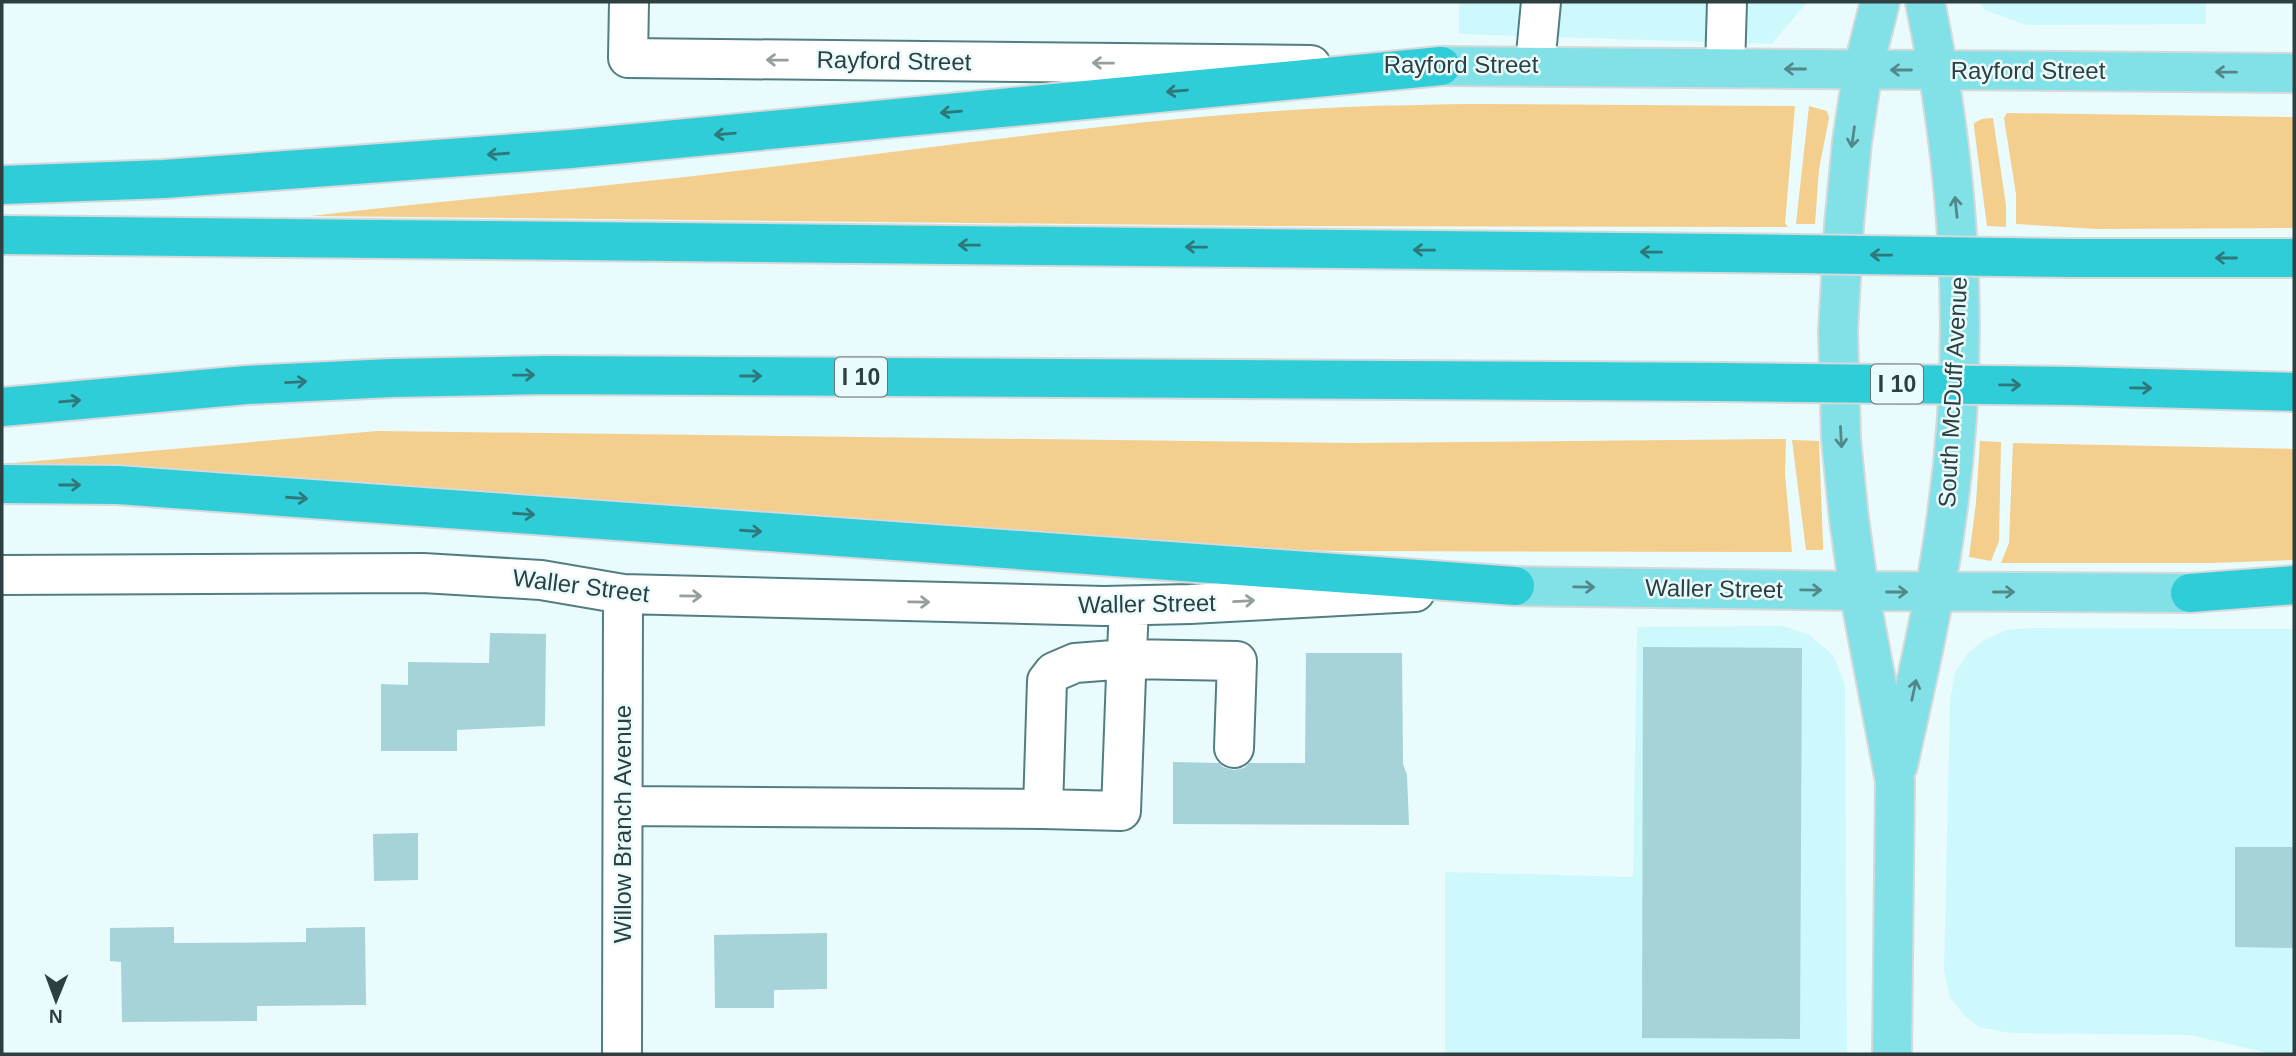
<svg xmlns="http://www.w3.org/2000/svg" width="2296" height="1056" viewBox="0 0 2296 1056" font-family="Helvetica,sans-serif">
	<rect width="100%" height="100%" fill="#e9fbfd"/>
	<!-- built -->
	<path fill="#cdf9fc" d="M 1459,2 L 1807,2 L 1772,44 L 1459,34 Z
		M 1979,2 L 2206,2 L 2206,24 L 2026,25 L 1985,10 Z
		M 1784,626 L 1809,635 L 1833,655 L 1845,684 L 1847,1054 L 1445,1054 L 1445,872 L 1633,877 L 1637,627 Z
		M 2033,628 L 2294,629 L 2294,1054 L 2272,1054 L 2190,1035 L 2009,1033 L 1979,1027 L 1966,1017 L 1950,998 L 1944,970 L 1950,701 L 1955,672 L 1968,653 L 1984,640 L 2006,630 Z"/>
	<!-- green -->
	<path fill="#f3ce8d" d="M 1468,104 L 1795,106 L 1785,223 L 1788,227 L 1269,226 L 311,216 C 459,199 606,187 753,169 C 949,146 1149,116 1346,107 C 1387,105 1428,105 1468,104 Z
		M 1809,106 L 1827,111 L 1829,118 L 1819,169 L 1815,224 L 1796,224 Z
		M 2007,113 L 2294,117 L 2294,228 L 2097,229 L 2016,224 L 2016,194 L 2004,118 Z
		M 1993,118 L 2006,205 L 2006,227 L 1987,226 L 1974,127 L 1974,123 L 1982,119 Z
		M 377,431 L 1352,443 L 1786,439 L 1785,474 L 1792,552 L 1339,551 L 1178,547 L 164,471 L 2,464 Z
		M 1792,440 L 1819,441 L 1823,545 L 1823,550 L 1806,550 Z
		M 1980,441 L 2001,442 L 1999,541 L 1991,561 L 1969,557 L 1976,503 Z
		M 2013,443 L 2294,449 L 2294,560 L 2211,563 L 2001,563 L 2009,543 Z"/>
	<!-- building -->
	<path fill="#a6d3d7" d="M 490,633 L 546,634 L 545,726 L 457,730 L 457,751 L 381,751 L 381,684 L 408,685 L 408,662 L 489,663 Z
		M 1643,647 L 1802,648 L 1800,1039 L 1642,1038 Z
		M 1306,653 L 1402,653 L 1403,764 L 1407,775 L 1409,825 L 1173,824 L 1173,762 L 1219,763 L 1223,767 L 1234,770 L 1244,768 L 1249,763 L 1305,763 Z
		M 418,833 L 418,880 L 374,881 L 373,834 Z
		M 2235,847 L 2294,847 L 2294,948 L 2235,947 Z
		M 174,927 L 174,943 L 306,942 L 306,928 L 365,927 L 366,1005 L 257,1006 L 257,1021 L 122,1022 L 121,962 L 110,961 L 110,928 Z
		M 827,933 L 827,989 L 774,990 L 774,1008 L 715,1008 L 714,935 Z"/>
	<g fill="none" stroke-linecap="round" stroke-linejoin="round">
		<defs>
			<path id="minor" d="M 629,2 L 628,58 L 1311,65
				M 1535,65 L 1541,2
				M 1725,68 L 1727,2
				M 2,575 L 423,573 L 541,580 L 623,594 L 1104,606 L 1190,604 L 1415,592
				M 1129,606 C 1128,629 1127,653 1126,676 L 1121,811 L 1043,809 L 1047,681 L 1054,672 L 1075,663 L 1127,659 L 1237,661 L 1234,748
				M 623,806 L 1043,809
				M 622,1054 L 623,594"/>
			<path id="major" d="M 1880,2 L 1863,69 L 1852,142 L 1844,225 L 1838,331 L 1841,439 L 1849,519 L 1859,591 L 1895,781 L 1892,1054
				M 1441,66 L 2294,73
				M 1515,586 L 1859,591 L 2190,593
				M 1898,765 C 1916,682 1936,599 1947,514 C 1971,343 1960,170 1925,2"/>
			<path id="highway" d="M 2,185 L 164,179 L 571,149 L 1441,66
				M 2,235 L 1720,253
				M 2071,258 L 2294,258
				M 2073,386 L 2294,392
				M 2,407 L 246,385 L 391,378 L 548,375 L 1721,382
				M 2,484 L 118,485 L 1515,586
				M 2190,593 L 2294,585"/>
		</defs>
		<!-- minor casing -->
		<use href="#minor" stroke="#537e81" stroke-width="42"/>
		<!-- major casing -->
		<use href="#major" stroke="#d5d9d9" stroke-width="42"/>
		<!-- highway casing -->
		<use href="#highway" stroke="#d5d9d9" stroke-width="42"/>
		<!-- minor -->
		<use href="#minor" stroke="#fff" stroke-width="38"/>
		<!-- major -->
		<use href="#major" stroke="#82e1e7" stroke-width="38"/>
		<!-- highway -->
		<use href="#highway" stroke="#2fcdd7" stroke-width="38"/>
		<defs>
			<path id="highway-bridge" d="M 1720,253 L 2071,258
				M 1721,382 L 2073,386"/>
		</defs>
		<!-- highway-bridge casing -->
		<use href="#highway-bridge" stroke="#d5d9d9" stroke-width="42" stroke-linecap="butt"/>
		<!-- highway-bridge -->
		<use href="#highway-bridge" stroke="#2fcdd7" stroke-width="38"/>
	</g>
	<!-- one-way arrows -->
	<defs><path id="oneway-shaft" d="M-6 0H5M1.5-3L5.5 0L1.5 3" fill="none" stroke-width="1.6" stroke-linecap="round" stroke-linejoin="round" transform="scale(1.75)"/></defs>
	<g stroke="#969fa0">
		<use href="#oneway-shaft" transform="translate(777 60) rotate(-179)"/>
		<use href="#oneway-shaft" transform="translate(1103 63) rotate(-179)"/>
		<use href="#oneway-shaft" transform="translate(691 596) rotate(1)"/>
		<use href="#oneway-shaft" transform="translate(1244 601) rotate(-3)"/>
		<use href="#oneway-shaft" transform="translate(919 602) rotate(1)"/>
	</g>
	<g stroke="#53888b">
		<use href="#oneway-shaft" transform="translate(1795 69) rotate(-180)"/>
		<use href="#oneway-shaft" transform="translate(1901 70) rotate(-180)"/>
		<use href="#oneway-shaft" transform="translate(2226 72) rotate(-179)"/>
		<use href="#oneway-shaft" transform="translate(1853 137) rotate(98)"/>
		<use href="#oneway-shaft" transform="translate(1956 207) rotate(-96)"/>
		<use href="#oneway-shaft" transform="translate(1841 437) rotate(87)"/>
		<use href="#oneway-shaft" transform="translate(1584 587) rotate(1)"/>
		<use href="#oneway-shaft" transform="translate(1811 590) rotate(1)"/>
		<use href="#oneway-shaft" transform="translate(1897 592)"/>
		<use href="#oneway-shaft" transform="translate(2004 592)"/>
		<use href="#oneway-shaft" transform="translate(1914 690) rotate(-78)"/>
	</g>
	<g stroke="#2e787c">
		<use href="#oneway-shaft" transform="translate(1177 91) rotate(175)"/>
		<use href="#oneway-shaft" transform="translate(951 112) rotate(175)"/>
		<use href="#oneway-shaft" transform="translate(725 134) rotate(175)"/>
		<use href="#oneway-shaft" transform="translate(498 154) rotate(176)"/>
		<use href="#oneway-shaft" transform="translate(969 245) rotate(-179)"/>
		<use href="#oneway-shaft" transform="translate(1196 247) rotate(-179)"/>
		<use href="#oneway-shaft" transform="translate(1424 250) rotate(-179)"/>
		<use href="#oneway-shaft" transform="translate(1651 252) rotate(-179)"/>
		<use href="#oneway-shaft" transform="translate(1881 255) rotate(-179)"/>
		<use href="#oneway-shaft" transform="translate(2226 258) rotate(-180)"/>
		<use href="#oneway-shaft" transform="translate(524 375) rotate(-1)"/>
		<use href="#oneway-shaft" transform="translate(751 376)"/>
		<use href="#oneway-shaft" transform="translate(296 382) rotate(-3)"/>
		<use href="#oneway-shaft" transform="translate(2010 385) rotate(1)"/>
		<use href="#oneway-shaft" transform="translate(2141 388) rotate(1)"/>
		<use href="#oneway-shaft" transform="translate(70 401) rotate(-5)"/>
		<use href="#oneway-shaft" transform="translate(70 485)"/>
		<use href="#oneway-shaft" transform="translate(297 498) rotate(4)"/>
		<use href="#oneway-shaft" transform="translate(524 514) rotate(4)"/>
		<use href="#oneway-shaft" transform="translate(751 531) rotate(4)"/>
	</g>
	<g text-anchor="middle" stroke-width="5" stroke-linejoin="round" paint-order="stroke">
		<!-- shield labels -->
		<g fill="#e9fbfd" stroke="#657779" stroke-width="2">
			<rect x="835" y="357.5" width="52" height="39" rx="5"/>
			<rect x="1871" y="364.5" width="52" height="39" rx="5"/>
		</g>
		<g font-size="23" font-weight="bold" fill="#2d3f40">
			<text x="861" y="385">I 10</text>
			<text x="1897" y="392">I 10</text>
		</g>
		<!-- street labels -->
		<g font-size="24" fill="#2d3f40" stroke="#e9fbfd">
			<text transform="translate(894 61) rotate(1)" y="8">Rayford Street</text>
			<text x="1461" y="73">Rayford Street</text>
			<text x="2028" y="79">Rayford Street</text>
			<text transform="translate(1953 392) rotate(-87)" y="8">South McDuff Avenue</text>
			<text transform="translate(581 586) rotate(7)" y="8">Waller Street</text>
			<text transform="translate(1714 589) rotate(1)" y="8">Waller Street</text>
			<text transform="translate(1147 604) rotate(-1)" y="8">Waller Street</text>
			<text transform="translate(623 824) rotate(-90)" y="8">Willow Branch Avenue</text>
		</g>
	</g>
	<!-- border -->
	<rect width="2296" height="1056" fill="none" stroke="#2d3f40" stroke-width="7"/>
	<!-- north arrow -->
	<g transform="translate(56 1000) rotate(181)" stroke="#e9fbfd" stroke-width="5" paint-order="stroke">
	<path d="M0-5L12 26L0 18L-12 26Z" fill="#2d3f40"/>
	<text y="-10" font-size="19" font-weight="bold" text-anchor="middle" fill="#2d3f40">N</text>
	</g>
</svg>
